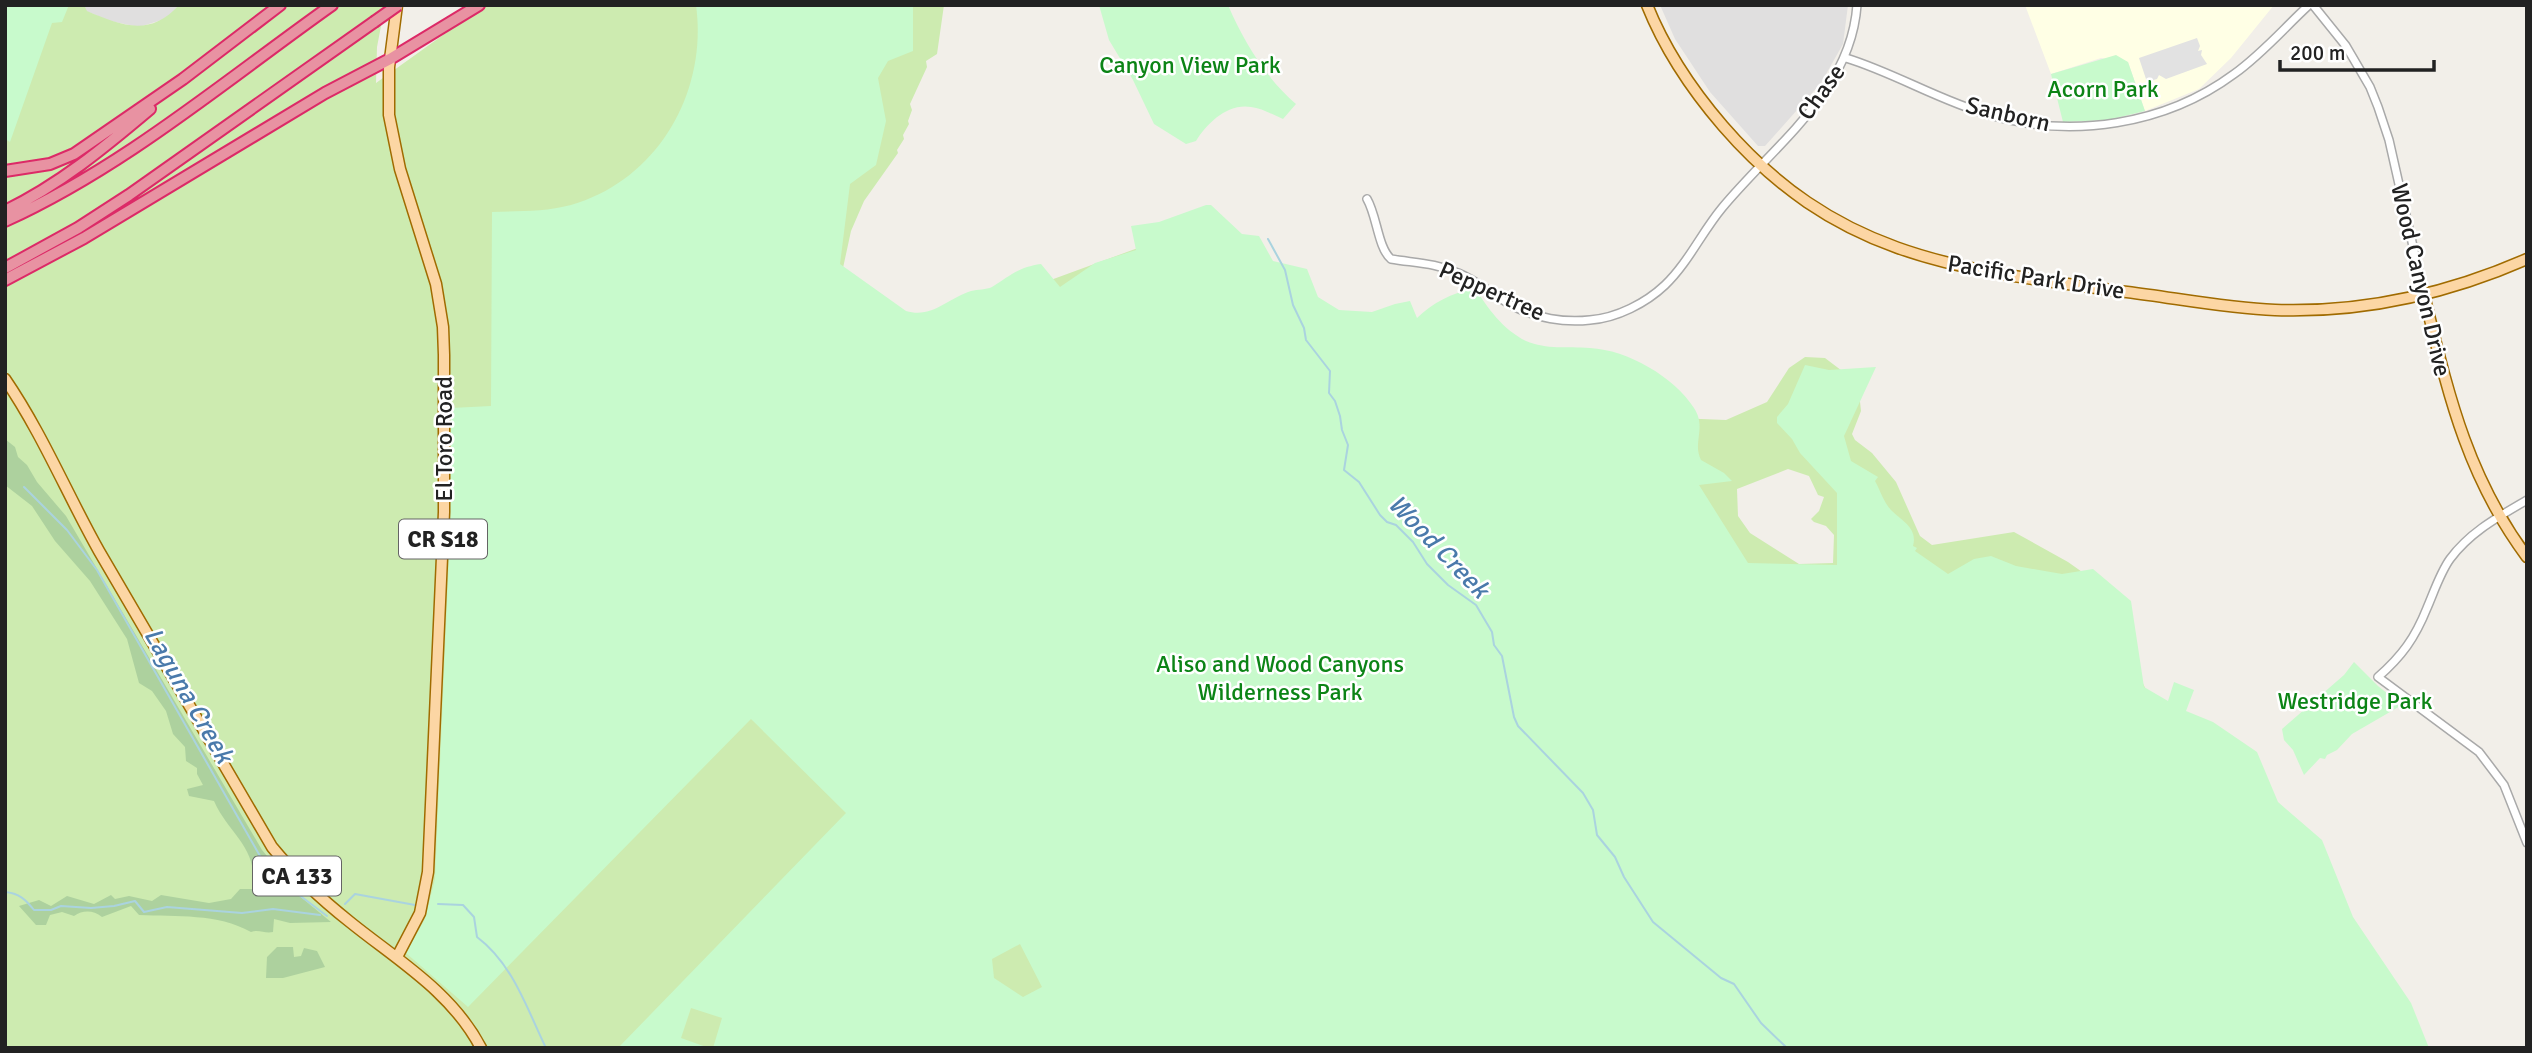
<svg xmlns="http://www.w3.org/2000/svg" width="2532" height="1053" viewBox="0 0 2532 1053" font-family="Signika,sans-serif">
	<rect width="100%" height="100%" fill="#f2efe9"/>
	<!-- residential -->
	<path fill="#e0dfdf" d="M 84,5 L 179,5 L 168,18 L 139,27 L 110,21 L 86,11 Z
		M 1660,5 L 1848,5 L 1843,44 L 1821,83 L 1765,146 L 1758,146 L 1710,92 L 1675,39 Z"/>
	<!-- education -->
	<path fill="#ffffe5" d="M 2025,5 L 2274,5 L 2231,58 L 2199,89 L 2145,111 L 2128,62 L 2101,58 L 2051,74 Z"/>
	<!-- grass -->
	<path fill="#cdebb0" fill-rule="evenodd" d="M 5,5 L 84,5 L 87,11 C 122,26 150,37 179,5 L 385,5 L 377,47 L 376,83 L 485,5 L 944,5 L 937,54 L 926,61 L 927,67 L 910,104 L 912,110 L 908,121 L 909,124 L 903,135 L 904,139 L 897,150 L 898,153 L 864,201 L 851,231 L 843,268 L 911,322 L 945,319 L 1203,224 L 1343,318 L 1498,331 L 1676,418 L 1726,420 L 1767,402 L 1789,368 L 1805,357 L 1825,358 L 1858,383 L 1861,411 L 1852,434 L 1855,440 L 1872,453 L 1896,482 L 1920,536 L 1932,545 L 2014,532 L 2068,562 L 2126,603 L 2135,667 L 2150,698 L 2420,1048 L 5,1048 ZM 1788,469 L 1809,476 L 1818,495 L 1824,497 L 1819,511 L 1811,519 L 1814,522 L 1826,526 L 1834,535 L 1833,563 L 1799,564 L 1750,533 L 1738,516 L 1737,489 Z"/>
	<!-- forest -->
	<path fill="#add19e" d="M 5,439 L 15,447 L 18,457 L 27,465 L 37,482 L 66,516 L 262,850 L 302,898 L 331,922 L 290,923 L 274,919 L 273,932 C 265,934 259,929 251,932 C 217,913 177,917 139,915 L 131,906 L 102,917 C 93,910 83,910 74,916 L 62,912 L 50,915 L 46,925 L 36,925 L 19,906 L 39,900 L 51,906 L 67,896 L 94,904 L 111,895 L 115,899 L 129,896 L 152,901 L 161,895 L 209,903 L 231,899 L 240,889 L 253,889 C 258,846 229,835 214,801 L 189,796 L 187,789 L 203,785 L 197,774 L 197,768 L 186,761 L 185,747 L 173,734 L 166,711 L 152,691 L 139,683 L 127,639 L 90,581 L 55,541 L 32,506 L 5,485 Z
		M 277,947 L 293,947 L 294,957 L 301,956 L 304,948 L 317,951 L 325,967 L 283,978 L 266,978 L 267,957 Z"/>
	<!-- park -->
	<path fill="#c8facc" fill-rule="evenodd" d="M 5,5 L 69,5 L 62,22 L 52,23 L 10,142 L 5,139 Z
		M 696,5 L 913,5 L 913,51 L 888,61 L 878,78 L 886,121 L 876,165 L 850,184 L 840,264 L 906,311 C 932,319 948,298 971,291 C 978,289 986,290 992,287 C 1011,275 1019,267 1041,264 L 1060,287 L 1095,263 L 1136,250 L 1131,226 L 1159,222 L 1206,205 L 1211,205 L 1242,234 L 1259,236 L 1273,261 L 1307,269 L 1318,297 L 1339,310 L 1372,312 L 1395,304 L 1410,301 L 1417,318 C 1433,303 1452,292 1473,290 L 1474,287 C 1488,308 1502,329 1526,341 C 1547,350 1567,346 1590,348 C 1628,350 1674,377 1694,408 C 1707,428 1692,442 1701,460 L 1724,473 L 1732,481 L 1699,485 L 1748,563 L 1837,565 L 1837,493 L 1800,453 L 1792,439 L 1777,423 L 1777,417 L 1788,404 L 1805,365 L 1829,370 L 1876,367 L 1844,436 L 1851,461 L 1878,477 L 1875,481 C 1880,490 1884,503 1891,510 C 1902,521 1918,528 1913,546 L 1917,548 L 1915,551 L 1948,574 L 1974,559 L 1991,556 L 2016,566 L 2062,574 L 2093,569 L 2131,601 L 2144,687 L 2168,701 L 2174,682 L 2194,690 L 2186,711 L 2213,722 L 2257,752 L 2278,802 L 2322,840 L 2353,917 L 2411,1003 L 2429,1048 L 713,1048 L 722,1018 L 691,1008 L 681,1038 L 709,1048 L 618,1048 L 846,813 L 751,719 L 468,1007 L 406,953 L 425,919 L 435,879 L 450,534 L 451,408 L 491,406 L 492,212 C 519,211 545,212 571,205 C 658,180 708,92 696,5 ZM 1020,944 L 1042,987 L 1023,997 L 994,978 L 992,959 Z
		M 1099,5 L 1228,5 C 1244,42 1265,77 1296,104 L 1283,119 C 1273,115 1262,108 1251,107 C 1228,103 1207,123 1196,141 L 1186,144 L 1154,124 L 1133,80 L 1109,40 Z
		M 2116,55 L 2128,62 L 2145,111 L 2108,120 L 2063,122 L 2051,74 Z
		M 2354,662 L 2378,686 L 2402,705 L 2352,734 L 2337,750 L 2327,755 L 2325,759 L 2320,758 L 2304,775 L 2293,750 L 2284,740 L 2282,729 L 2344,675 Z"/>
	<!-- parking -->
	<path fill="#e2e2e2" d="M 2197,38 L 2200,46 L 2198,51 L 2202,50 L 2201,55 L 2207,64 L 2166,79 L 2159,75 L 2157,79 L 2147,82 L 2139,58 Z"/>
	<g fill="none" stroke-linecap="round" stroke-linejoin="round">
		<!-- stream -->
		<path stroke="#aad3df" stroke-width="2" d="M 1268,239 L 1285,270 L 1293,305 L 1304,328 L 1306,340 L 1330,371 L 1329,393 L 1335,401 L 1340,416 L 1342,430 L 1348,445 L 1344,470 L 1359,482 L 1380,515 L 1387,522 L 1396,525 L 1413,542 L 1427,564 L 1448,585 L 1476,605 L 1492,632 L 1494,645 L 1502,656 L 1514,717 L 1518,726 L 1583,793 L 1593,810 L 1597,835 L 1615,857 L 1624,877 L 1653,922 L 1721,978 L 1734,984 L 1761,1023 L 1787,1048
			M 24,487 L 67,530 L 97,570 L 264,863 L 282,882 L 327,916
			M 5,892 C 19,893 26,900 34,910 L 51,910 L 61,906 L 91,908 L 114,906 L 135,901 L 144,912 L 167,907 L 242,913 L 273,909 L 320,915
			M 345,904 L 355,894 L 415,905
			M 438,904 L 463,905 L 474,917 L 477,937 C 513,964 527,1009 546,1048"/>
		<defs>
			<path id="minor" d="M 2313,5 L 2346,46 L 2370,87 L 2378,107 L 2389,140 L 2424,295
				M 1846,58 C 1895,73 1940,101 1990,115 C 2072,139 2165,125 2234,74 C 2262,54 2284,28 2309,5
				M 1367,199 C 1377,216 1378,248 1391,259 C 1415,263 1436,263 1458,273 C 1478,281 1494,296 1513,306 C 1536,318 1564,323 1590,320 C 1617,318 1646,303 1665,285 C 1688,263 1702,232 1722,208 C 1773,146 1851,92 1857,5
				M 2527,500 C 2498,517 2470,532 2450,559 C 2440,573 2434,592 2427,608 C 2415,638 2402,656 2378,677 L 2479,752 L 2504,785 L 2527,843"/>
			<path id="major" d="M 397,5 L 389,67 L 389,115 L 400,169 L 436,284 L 443,327 L 444,355 L 444,512 L 428,872 L 420,913 L 397,957
				M 1647,5 C 1665,50 1692,90 1723,126 C 1839,260 1963,270 2127,292 C 2176,298 2225,308 2275,310 C 2362,313 2447,294 2527,259
				M 2424,295 C 2448,392 2466,475 2527,557
				M 5,379 C 42,433 67,494 99,551 L 272,847 C 295,875 321,899 350,922 C 397,960 452,992 481,1048"/>
			<path id="highway" d="M 5,171 L 50,164 L 74,154 L 183,79 L 280,5
				M 5,211 C 59,185 105,147 150,109
				M 5,221 C 124,167 226,80 332,5
				M 5,268 L 78,228 L 129,195 L 374,22
				M 5,280 L 84,238 L 325,93 L 390,59 L 479,5"/>
		</defs>
		<!-- minor casing -->
		<use href="#minor" stroke="#a9a9a9" stroke-width="10"/>
		<!-- major casing -->
		<use href="#major" stroke="#a06b00" stroke-width="13"/>
		<!-- highway casing -->
		<use href="#highway" stroke="#dc2a67" stroke-width="14"/>
		<!-- minor -->
		<use href="#minor" stroke="#fff" stroke-width="7"/>
		<!-- major -->
		<use href="#major" stroke="#fcd6a4" stroke-width="10"/>
		<!-- highway -->
		<use href="#highway" stroke="#e892a2" stroke-width="10"/>
		<defs>
			<path id="highway-bridge" d="M 374,22 L 398,5"/>
		</defs>
		<!-- highway-bridge casing -->
		<use href="#highway-bridge" stroke="#dc2a67" stroke-width="14" stroke-linecap="butt"/>
		<!-- highway-bridge -->
		<use href="#highway-bridge" stroke="#e892a2" stroke-width="10"/>
	</g>
	<g text-anchor="middle" stroke-width="5" stroke-linejoin="round" paint-order="stroke">
		<!-- shield labels -->
		<g fill="#fff" stroke="#646464" stroke-width="2">
			<rect x="399" y="519.5" width="88" height="39" rx="5"/>
			<rect x="253" y="856.5" width="88" height="39" rx="5"/>
		</g>
		<g font-size="23" font-weight="bold" fill="#222">
			<text x="443" y="547">CR S18</text>
			<text x="297" y="884">CA 133</text>
		</g>
		<!-- park labels -->
		<g font-size="24" fill="#0c8416" stroke="#fff">
			<text x="1190" y="73">Canyon View Park</text>
			<text x="2103" y="97">Acorn Park</text>
			<text x="1280" y="672">Aliso and Wood Canyons<tspan x="1280" dy="28">Wilderness Park</tspan></text>
			<text x="2355" y="709">Westridge Park</text>
		</g>
		<!-- street labels -->
		<g font-size="24" fill="#222" stroke="#fff">
			<text transform="translate(1821 92) rotate(-54)" y="8">Chase</text>
			<text transform="translate(2008 114) rotate(13)" y="8">Sanborn</text>
			<text transform="translate(2036 277) rotate(9)" y="8">Pacific Park Drive</text>
			<text transform="translate(2421 280) rotate(77)" y="8">Wood Canyon Drive</text>
			<text transform="translate(1492 291) rotate(24)" y="8">Peppertree</text>
			<text transform="translate(444 439) rotate(-90)" y="8">El Toro Road</text>
		</g>
		<!-- water labels -->
		<g font-size="26" font-style="italic" fill="#4a7aab" stroke="#fff">
			<text transform="translate(1439 546) rotate(46)" y="9">Wood Creek</text>
			<text transform="translate(189 695) rotate(60)" y="9">Laguna Creek</text>
		</g>
	</g>
	<!-- border -->
	<rect width="2532" height="1053" fill="none" stroke="#222222" stroke-width="14"/>
	<!-- scale -->
	<path d="M2280 60v10h154v-10" fill="none" stroke="#222222" stroke-width="3.5"/>
	<text x="2290" y="60" font-size="21" fill="#222222" stroke="#ffffff" stroke-width="5" paint-order="stroke">200 m</text>
</svg>
